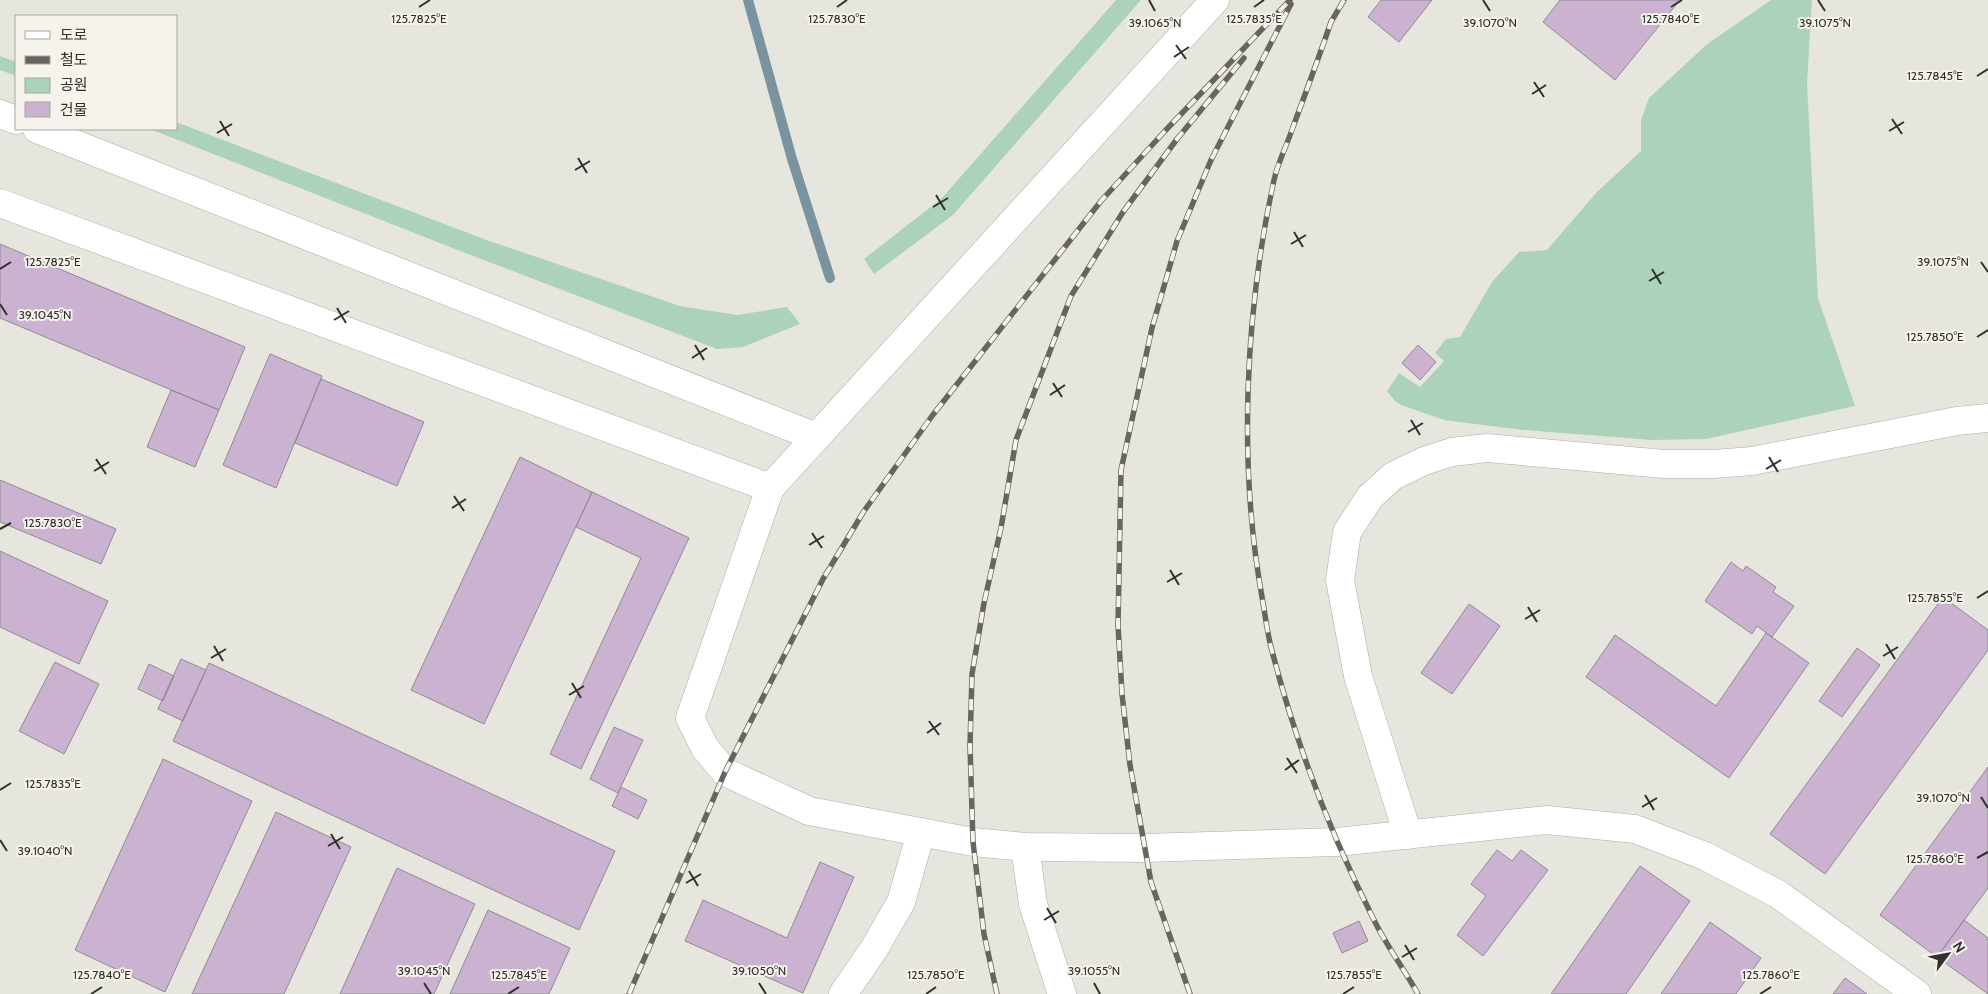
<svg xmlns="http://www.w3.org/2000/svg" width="1988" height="994" viewBox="0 0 1988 994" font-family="Cabin,'Noto Sans KR',sans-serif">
	<rect width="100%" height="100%" fill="#e7e6de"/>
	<!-- green -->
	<path fill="#add2bb" d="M 1116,0 L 1141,0 L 953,215 L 874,274 L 864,259 L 941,199 Z
		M 1771,0 L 1812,0 L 1807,83 L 1818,298 L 1855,406 L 1706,439 L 1652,440 L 1523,430 L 1444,420 L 1401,405 L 1395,401 L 1387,391 L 1399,373 L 1420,387 L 1444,361 L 1435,353 L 1446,339 L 1460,337 L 1492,282 L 1519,252 L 1547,250 L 1597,192 L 1641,151 L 1641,120 L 1649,98 L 1706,45 Z
		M 0,56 L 16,62 L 16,76 L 0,70 Z
		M 176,122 L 484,239 L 680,306 L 737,315 L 787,307 L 800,324 L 743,347 L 717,349 L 473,256 L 150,129 L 176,129 Z"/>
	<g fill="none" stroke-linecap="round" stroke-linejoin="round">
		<!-- stream -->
		<path stroke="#7993a1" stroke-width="10" d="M 748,0 L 792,159 L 830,278"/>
	</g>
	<!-- building -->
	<path fill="#cbb2d1" stroke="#8f8b91" d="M 1381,0 L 1432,0 L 1399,42 L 1368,17 Z
		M 1560,0 L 1680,0 L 1615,80 L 1543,22 Z
		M 0,244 L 245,347 L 219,410 L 0,318 Z
		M 1418,345 L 1436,362 L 1420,380 L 1402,363 Z
		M 270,354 L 322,376 L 276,488 L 223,465 Z
		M 321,379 L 424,422 L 397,486 L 295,443 Z
		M 171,390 L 219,410 L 195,467 L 147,447 Z
		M 520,457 L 592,492 L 484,724 L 411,690 Z
		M 0,480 L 116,529 L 101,564 L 0,522 Z
		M 592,492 L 689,538 L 581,769 L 550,754 L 641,558 L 576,527 Z
		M 0,551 L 108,601 L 79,664 L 0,627 Z
		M 1731,562 L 1743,571 L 1746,566 L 1776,587 L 1773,592 L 1794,606 L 1772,637 L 1757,626 L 1752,634 L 1705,601 Z
		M 1943,597 L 1988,630 L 1988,650 L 1825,874 L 1770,834 Z
		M 1469,604 L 1500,626 L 1452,694 L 1421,673 Z
		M 1766,633 L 1809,663 L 1729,778 L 1586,677 L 1615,635 L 1716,706 Z
		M 1857,648 L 1880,665 L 1842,717 L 1819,701 Z
		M 181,659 L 206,670 L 183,721 L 158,709 Z
		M 55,662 L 99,684 L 64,754 L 19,731 Z
		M 209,663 L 615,851 L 579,930 L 173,741 Z
		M 149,664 L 174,676 L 163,701 L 138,689 Z
		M 614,727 L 643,740 L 618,793 L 590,779 Z
		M 163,759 L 252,801 L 165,992 L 75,950 Z
		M 1988,767 L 1988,888 L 1937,957 L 1880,915 Z
		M 621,787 L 647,800 L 638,819 L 612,806 Z
		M 276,812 L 351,847 L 284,994 L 192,994 Z
		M 1497,850 L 1512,861 L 1521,850 L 1548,870 L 1483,956 L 1457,935 L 1486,896 L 1471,884 Z
		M 820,862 L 854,877 L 803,993 L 685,941 L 703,900 L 787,938 Z
		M 1640,866 L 1690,901 L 1626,994 L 1551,994 Z
		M 397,868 L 475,904 L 434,994 L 340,994 Z
		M 488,910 L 570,948 L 549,994 L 450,994 Z
		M 1964,920 L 1988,938 L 1988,994 L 1937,957 Z
		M 1359,921 L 1368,941 L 1342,953 L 1333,933 Z
		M 1710,922 L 1761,958 L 1736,994 L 1661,994 Z
		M 1845,978 L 1867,994 L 1833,994 Z"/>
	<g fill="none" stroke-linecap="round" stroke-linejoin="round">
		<defs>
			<path id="street" d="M 1215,0 L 770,488 L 690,718 L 705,748 L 725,772 L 809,811 L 973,842 L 1025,847 L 1145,848 L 1337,842 L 1547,820 L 1635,829 L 1705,856 L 1778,894 L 1917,994
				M 0,114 L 16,120
				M 37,129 L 816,437
				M 1408,835 L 1358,676 L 1340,580 L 1347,532 L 1370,497 L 1393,476 L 1424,461 L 1452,452 L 1487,448 L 1664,464 L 1714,464 L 1752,461 L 1957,421 L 1988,418
				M 1025,847 L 1033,904 L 1062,994
				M 843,994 L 874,949 L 901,902 L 921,832"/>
			<path id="secondary" d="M 0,203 L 770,488"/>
		</defs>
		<!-- street casing -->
		<use href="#street" stroke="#aeaca5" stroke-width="29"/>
		<!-- secondary casing -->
		<use href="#secondary" stroke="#aeaca5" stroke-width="29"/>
		<!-- street -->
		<use href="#street" stroke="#fff" stroke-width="28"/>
		<!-- secondary -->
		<use href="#secondary" stroke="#fff" stroke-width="28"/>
		<defs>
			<path id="rail" d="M 1344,0 L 1331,22 C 1319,57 1306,92 1293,127 C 1287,145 1278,162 1274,180 C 1245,313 1238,463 1262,597 C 1265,614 1267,631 1271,647 C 1295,741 1330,833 1374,920 C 1386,945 1404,969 1418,994
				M 629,994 L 725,772 L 823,579 L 864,511 L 932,416 L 1101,201 L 1164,132 L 1290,0
				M 997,994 L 984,934 L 973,842 L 970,746 L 972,674 L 984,603 L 1001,528 L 1016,440 L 1071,296 L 1123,212 L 1177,139 L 1244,58
				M 1190,994 L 1151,882 L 1130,765 L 1122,694 L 1118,625 L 1121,470 L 1152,328 L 1177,241 L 1211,160 L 1291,4"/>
		</defs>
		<!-- rail casing -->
		<use href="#rail" stroke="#666560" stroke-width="5.5"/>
		<!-- rail -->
		<use href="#rail" stroke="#f5f3eb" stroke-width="4" stroke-dasharray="11" stroke-linecap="butt"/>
	</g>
	<!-- ticks -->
	<path fill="none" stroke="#31302d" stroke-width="2" d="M 1149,0 L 1155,11M 1483,0 L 1490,11M 1818,0 L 1825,11M 419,7 L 430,0M 837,7 L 847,0M 1254,7 L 1264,0M 1671,7 L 1682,0M 1176,45 L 1186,59M 1174,57 L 1189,47M 1977,76 L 1988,69M 1534,82 L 1544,97M 1532,94 L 1546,85M 1892,119 L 1902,134M 220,121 L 229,136M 1889,131 L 1904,122M 217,133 L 232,124M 578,158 L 587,173M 575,170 L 590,161M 936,195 L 945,210M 933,207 L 948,198M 1294,232 L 1303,247M 1291,244 L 1306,235M 1981,262 L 1988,272M 0,269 L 11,262M 1652,269 L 1661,284M 1649,281 L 1664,272M 0,304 L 7,315M 337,308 L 346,323M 334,320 L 349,311M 1977,337 L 1988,330M 695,345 L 704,360M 692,358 L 707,348M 1053,383 L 1062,397M 1050,395 L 1065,385M 1411,420 L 1420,435M 1408,432 L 1423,423M 1769,457 L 1778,472M 96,459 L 106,474M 1766,469 L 1781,460M 94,471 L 109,462M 454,496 L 464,511M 452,508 L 466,499M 0,529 L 11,523M 812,533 L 822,548M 809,545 L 824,536M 1170,570 L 1179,585M 1167,582 L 1182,573M 1977,598 L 1988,591M 1528,607 L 1537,622M 1525,619 L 1540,610M 1886,644 L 1895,659M 214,646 L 223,661M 1883,656 L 1898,647M 211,658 L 226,649M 572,683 L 581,698M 569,695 L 584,686M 929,721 L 939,735M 927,733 L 941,723M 1287,758 L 1297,773M 1285,770 L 1299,760M 0,790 L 11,783M 1645,795 L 1654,810M 1981,797 L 1988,808M 1642,807 L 1657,798M 331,834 L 340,849M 0,840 L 7,851M 328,846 L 343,837M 1977,858 L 1988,852M 689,871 L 698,886M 686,883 L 701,874M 1047,908 L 1056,923M 1044,920 L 1059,911M 1405,945 L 1414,960M 1402,957 L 1417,948M 424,983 L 431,994M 759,983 L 766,994M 1094,983 L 1100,994M 91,994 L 102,987M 508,994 L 519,987M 926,994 L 936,987M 1343,994 L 1354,987M 1760,994 L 1771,987"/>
	<g font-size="12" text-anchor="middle" fill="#31302d" stroke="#f5f3eb" stroke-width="4" stroke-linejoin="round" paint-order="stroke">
		<text x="419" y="23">125.7825°E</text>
		<text x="837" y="23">125.7830°E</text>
		<text x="1254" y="23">125.7835°E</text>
		<text x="1671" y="23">125.7840°E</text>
		<text x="1155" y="27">39.1065°N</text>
		<text x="1490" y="27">39.1070°N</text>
		<text x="1825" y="27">39.1075°N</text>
		<text x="1935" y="80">125.7845°E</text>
		<text x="1943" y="266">39.1075°N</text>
		<text x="53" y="266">125.7825°E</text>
		<text x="45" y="319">39.1045°N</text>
		<text x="1935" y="341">125.7850°E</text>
		<text x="53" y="527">125.7830°E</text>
		<text x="1935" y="602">125.7855°E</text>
		<text x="53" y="788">125.7835°E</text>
		<text x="1943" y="802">39.1070°N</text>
		<text x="45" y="855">39.1040°N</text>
		<text x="1935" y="863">125.7860°E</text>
		<text x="424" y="975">39.1045°N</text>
		<text x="759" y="975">39.1050°N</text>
		<text x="1094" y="975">39.1055°N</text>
		<text x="102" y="979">125.7840°E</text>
		<text x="519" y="979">125.7845°E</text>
		<text x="936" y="979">125.7850°E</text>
		<text x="1354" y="979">125.7855°E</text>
		<text x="1771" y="979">125.7860°E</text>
	</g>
	<!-- legend -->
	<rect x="15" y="15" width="162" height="115" fill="#f5f3eb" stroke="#a7a59f"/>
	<rect x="25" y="31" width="25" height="8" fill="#ffffff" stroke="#a7a59f"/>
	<text x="60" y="40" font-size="15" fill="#31302d">도로</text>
	<rect x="25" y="56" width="25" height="8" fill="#666560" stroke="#a7a59f"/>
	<text x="60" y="65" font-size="15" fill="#31302d">철도</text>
	<rect x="25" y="78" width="25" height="15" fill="#add2bb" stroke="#a7a59f"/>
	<text x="60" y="90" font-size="15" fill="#31302d">공원</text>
	<rect x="25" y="102" width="25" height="15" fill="#cbb2d1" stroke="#a7a59f"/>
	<text x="60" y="115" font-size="15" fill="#31302d">건물</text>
	<!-- north arrow -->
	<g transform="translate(1948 954) rotate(58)" stroke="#f5f3eb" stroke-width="4" paint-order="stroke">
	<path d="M0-4L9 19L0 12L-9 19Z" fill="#31302d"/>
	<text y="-8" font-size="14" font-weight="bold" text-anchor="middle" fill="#31302d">N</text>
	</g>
</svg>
